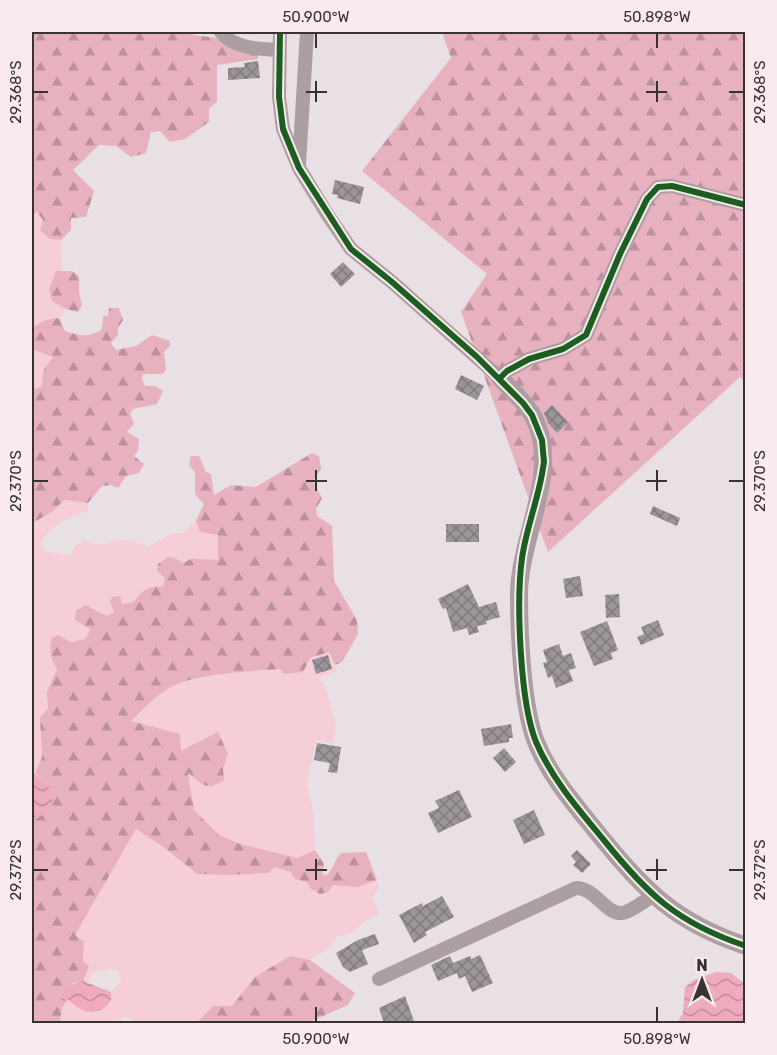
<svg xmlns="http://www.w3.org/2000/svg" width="777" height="1055" viewBox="0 0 777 1055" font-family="Rubik,sans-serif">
	<defs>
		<pattern id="forest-firs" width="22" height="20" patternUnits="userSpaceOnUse" patternTransform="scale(1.5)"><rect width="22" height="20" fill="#e7b1c0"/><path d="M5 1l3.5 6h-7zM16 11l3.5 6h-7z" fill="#bc919d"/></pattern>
		<pattern id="water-waves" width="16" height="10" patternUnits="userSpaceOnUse" patternTransform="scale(1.5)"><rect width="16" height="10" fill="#eeabbe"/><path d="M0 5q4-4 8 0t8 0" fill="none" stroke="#c28c9b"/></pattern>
		<pattern id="building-cross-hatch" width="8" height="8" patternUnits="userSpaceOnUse" patternTransform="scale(1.5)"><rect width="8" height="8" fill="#9c9597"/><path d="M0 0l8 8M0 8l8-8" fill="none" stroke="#807a7c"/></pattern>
	</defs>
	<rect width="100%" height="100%" fill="#e8e0e2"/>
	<!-- grass -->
	<path fill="#f5ced8" d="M 36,211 L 43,220 L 50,239 L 61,240 L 62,270 L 56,271 L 52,301 L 66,309 L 59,318 L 46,320 L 32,327 L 32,216 Z
		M 32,349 L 53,357 L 41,379 L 41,387 L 32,390 Z
		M 64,500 L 88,503 L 88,511 C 69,518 48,525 41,545 L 45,551 L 71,556 L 75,546 L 85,540 C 103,548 102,544 119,540 C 129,538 139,543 148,547 L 172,533 L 185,533 L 189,526 L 196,521 L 200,532 L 218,535 L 220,553 L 218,561 L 193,558 L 183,563 L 175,558 L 165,578 L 163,587 L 139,593 L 134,602 L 122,604 L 107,616 L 91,606 L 90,629 L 86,639 L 71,642 L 58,635 L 57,669 L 47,692 L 48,709 L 40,717 L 42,757 L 35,773 L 32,773 L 32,523 L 52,512 Z
		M 329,652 L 337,671 L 318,678 L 324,683 L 336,724 L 333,743 L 316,740 L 307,783 L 314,817 L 315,850 L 298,858 L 240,844 L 219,835 L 194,810 L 188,772 L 218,733 L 181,752 L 130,721 L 167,688 L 186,682 L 233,672 L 280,669 Z
		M 136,829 L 166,849 L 197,874 L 229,875 L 269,873 L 274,866 L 291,872 L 294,879 L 358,887 L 377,880 L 379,886 L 373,899 L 380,913 L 362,923 L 355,932 L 337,936 L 329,948 L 310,960 L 290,956 L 255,977 L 232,1006 L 213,1006 L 196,1023 L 139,1023 L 125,1016 L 113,1021 L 113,1023 L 60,1024 L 62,1008 L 67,999 L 113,998 L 111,992 L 121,982 L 119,971 L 111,969 L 93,972 L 88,983 L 83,981 L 89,966 L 83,961 L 84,942 L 75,935 Z"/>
	<!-- forest -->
	<path fill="url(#forest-firs)" d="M 32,32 L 193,32 L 193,35 L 218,38 L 258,53 L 258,59 L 217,65 L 217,102 L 209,108 L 209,122 L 185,139 L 170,142 L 160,131 L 151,132 L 146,153 L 131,157 L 116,146 L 99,145 L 73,170 L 94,191 L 86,217 L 71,218 L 71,230 L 61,240 L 50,239 L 40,230 L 43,220 L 37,212 L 32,216 Z
		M 442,32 L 745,32 L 745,382 L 740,377 L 548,552 L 461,312 L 487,274 L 362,171 L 451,58 Z
		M 56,271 L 72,271 L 79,276 L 79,292 L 82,305 L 78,312 L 66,309 L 52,301 L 49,290 Z
		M 109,308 L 119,308 L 123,320 L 118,328 L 118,335 L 111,343 L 116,350 L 136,346 L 152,335 L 170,341 L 170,346 L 164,352 L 166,369 L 163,374 L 143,374 L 142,379 L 145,386 L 155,386 L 163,391 L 157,404 L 133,409 L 130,414 L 134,424 L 127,432 L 139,439 L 138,451 L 134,456 L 144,464 L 139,473 L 126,476 L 118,488 L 111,485 L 102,486 L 88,503 L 64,500 L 52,512 L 32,523 L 32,390 L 41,387 L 44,369 L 53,357 L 32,349 L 32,327 L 46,320 L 59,318 L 65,331 C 79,336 90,338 102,329 L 103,316 L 108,316 Z
		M 312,453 L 319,456 L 321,468 L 313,481 L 322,498 L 316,509 L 317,516 L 332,526 L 334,581 L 357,620 L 358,634 L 342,662 L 335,665 L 329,652 L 310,658 L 303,672 L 284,674 L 280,669 C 252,671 188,674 166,690 C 153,698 142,711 131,721 L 180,734 L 181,751 L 218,732 L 228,754 L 223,768 L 224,780 C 205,792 203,784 188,773 L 194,810 L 219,835 L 240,844 L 298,858 L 315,850 L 324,864 L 322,874 L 327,875 C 334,869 334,860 341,853 L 366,852 L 377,880 L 358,887 L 333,885 L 328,892 L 320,894 L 311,889 L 307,882 L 294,879 L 291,872 L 274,867 L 269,873 L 229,875 L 197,874 L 166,849 L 136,829 L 75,935 L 84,942 L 83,961 L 89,966 L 83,981 L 73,983 L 59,1004 L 62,1008 L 60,1023 L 32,1023 L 32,818 L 38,818 L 45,781 L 35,773 L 42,757 L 40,717 L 48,709 L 47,692 L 57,669 C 50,659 49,649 52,638 L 58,635 L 71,642 L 86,639 L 90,629 L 75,620 L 76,611 L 86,605 L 107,616 L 114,612 L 110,602 L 112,597 L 120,596 L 122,604 L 134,602 C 140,591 151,585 163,587 L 165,578 L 157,571 L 158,564 L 168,557 L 175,558 L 183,563 L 193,558 C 201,560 210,559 218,560 L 218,535 L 200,532 L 196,521 L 204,504 L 195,494 L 195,473 L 189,465 L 191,456 L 199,456 L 206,472 L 211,474 L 214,495 L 231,485 L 256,487 Z
		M 290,956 L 310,960 L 355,993 L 348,1005 L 307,1023 L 196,1023 L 213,1006 L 232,1006 L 255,977 Z"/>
	<!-- water -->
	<path fill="url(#water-waves)" d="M 32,773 C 55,781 63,815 32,818 Z
		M 716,972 L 731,973 L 745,984 L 745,1023 L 677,1023 L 683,1013 L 685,987 L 694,980 Z
		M 83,981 L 111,992 C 115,1006 96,1015 84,1011 C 78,1008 72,1003 67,999 L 62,1008 L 59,1004 C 65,990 68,984 83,981 Z"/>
	<!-- building -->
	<path fill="url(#building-cross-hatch)" d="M 258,61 L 260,78 L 228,80 L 228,68 L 245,67 L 244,63 Z
		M 335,180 L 364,187 L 360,204 L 337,198 L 338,195 L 332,194 Z
		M 343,262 L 355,274 L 341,287 L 330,274 Z
		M 461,375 L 484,386 L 477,400 L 455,389 Z
		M 552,405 L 568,422 L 557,433 L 548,423 L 544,413 Z
		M 653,506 L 680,518 L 677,526 L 650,514 Z
		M 446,524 L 479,524 L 479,542 L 446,542 Z
		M 580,576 L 583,596 L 566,598 L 563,579 Z
		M 468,584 L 479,607 L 496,602 L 500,617 L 486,621 L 487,624 L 477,626 L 479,632 L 469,635 L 467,628 L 453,632 L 446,608 L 443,609 L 438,599 Z
		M 619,594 L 620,617 L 606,618 L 605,595 Z
		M 658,620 L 664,635 L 641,645 L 637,637 L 644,634 L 641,627 Z
		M 607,621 L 618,650 L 611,653 L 613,659 L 594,666 L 580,632 Z
		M 559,644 L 563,656 L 571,653 L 576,668 L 569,670 L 573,681 L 556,688 L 552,676 L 548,678 L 543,663 L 547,662 L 543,650 Z
		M 328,655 L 332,669 L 316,674 L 312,660 Z
		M 511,724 L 513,738 L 509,738 L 509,742 L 484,746 L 481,729 Z
		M 317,743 L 341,747 L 337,773 L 328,772 L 330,763 L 314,760 Z
		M 504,748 L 516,762 L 505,772 L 493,758 Z
		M 459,790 L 472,817 L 438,833 L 428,813 L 439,808 L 435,801 Z
		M 534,810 L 545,835 L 524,844 L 513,820 Z
		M 577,850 L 591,864 L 582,873 L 573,865 L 576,862 L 571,856 Z
		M 442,896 L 454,917 L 425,932 L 427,935 L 414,943 L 399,915 L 422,903 L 423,906 Z
		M 375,934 L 379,944 L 362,950 L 368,964 L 350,972 L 343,967 L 336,953 L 358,940 Z
		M 480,955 L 493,983 L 472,992 L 465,976 L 459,979 L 457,973 L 438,981 L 431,965 L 450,956 L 453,963 L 470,956 L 471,959 Z
		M 405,996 L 414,1021 L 407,1023 L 384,1023 L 379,1008 Z"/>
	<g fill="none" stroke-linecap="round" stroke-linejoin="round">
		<!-- street -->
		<path stroke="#ac9fa2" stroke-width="14" d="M 221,32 C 234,49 261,49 280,50
			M 280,32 L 279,97 L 283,129 L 299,168 L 327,214 L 351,249 L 392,282 L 500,378 L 507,371 L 529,359 L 563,349 L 586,335 L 620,254 L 647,199 L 658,187 L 672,186 L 746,205
			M 299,164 L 307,32
			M 379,979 L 576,888 C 596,888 605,915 623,913 C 632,911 644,901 653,896"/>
		<!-- secondary -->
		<path stroke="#ac9ea1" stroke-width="18" d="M 500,378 C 511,390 525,402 533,416 C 562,470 520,534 519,593 C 519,632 522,707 536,742 C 550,777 576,806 600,836 C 646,892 675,922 746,946"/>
		<defs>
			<path id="cycleway" d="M 280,32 L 279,97 L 283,129 L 299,168 L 351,249 L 392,282 L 477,357 L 523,403 L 532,415 L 542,440 L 544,462 L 542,474 C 537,502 526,530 522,558 C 516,602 520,702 536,742 C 552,779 578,809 603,839 C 647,894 677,923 746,946
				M 500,378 L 507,371 L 529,359 L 563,349 L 586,335 L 620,254 L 647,199 L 658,187 L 672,186 L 746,205"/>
		</defs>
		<!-- cycleway casing -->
		<use href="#cycleway" stroke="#f9eaed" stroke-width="10"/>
		<!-- cycleway -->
		<use href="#cycleway" stroke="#1b5e20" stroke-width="6"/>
	</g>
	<!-- ticks -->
	<path fill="none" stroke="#383233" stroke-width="2" d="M 316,33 L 316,48M 657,33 L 657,48M 316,81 L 316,102M 657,81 L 657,102M 33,92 L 48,92M 306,92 L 327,92M 646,92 L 667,92M 729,92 L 744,92M 316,470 L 316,491M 657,470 L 657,491M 33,481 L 48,481M 306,481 L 327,481M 646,481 L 667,481M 729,481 L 744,481M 316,859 L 316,880M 657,859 L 657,880M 33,870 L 48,870M 306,870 L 327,870M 646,870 L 667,870M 729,870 L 744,870M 316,1007 L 316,1022M 657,1007 L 657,1022"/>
	<!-- border -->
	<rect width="777" height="1055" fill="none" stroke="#f9eaed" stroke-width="66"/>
	<!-- north arrow -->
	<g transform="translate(702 980)" stroke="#f9eaed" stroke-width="4.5" paint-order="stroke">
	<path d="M0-4.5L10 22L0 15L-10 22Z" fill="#383233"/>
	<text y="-9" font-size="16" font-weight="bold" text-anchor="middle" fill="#383233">N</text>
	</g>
	<rect x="33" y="33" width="711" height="989" fill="none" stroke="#383233" stroke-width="2"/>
	<g font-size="15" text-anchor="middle" fill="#383233">
		<text x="316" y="22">50.900°W</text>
		<text x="657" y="22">50.898°W</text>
		<text transform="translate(16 92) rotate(-90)" y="5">29.368°S</text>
		<text transform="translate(760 92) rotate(-90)" y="5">29.368°S</text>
		<text transform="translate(16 481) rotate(-90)" y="5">29.370°S</text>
		<text transform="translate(760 481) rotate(-90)" y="5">29.370°S</text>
		<text transform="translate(16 870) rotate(-90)" y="5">29.372°S</text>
		<text transform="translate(760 870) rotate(-90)" y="5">29.372°S</text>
		<text x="316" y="1044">50.900°W</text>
		<text x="657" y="1044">50.898°W</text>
	</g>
</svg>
